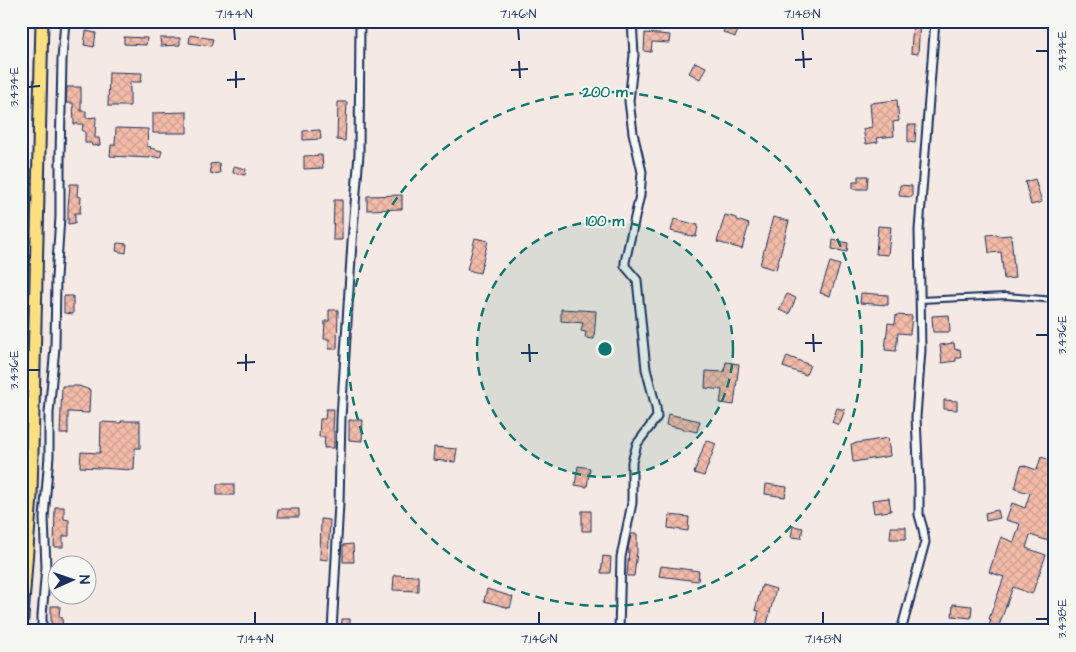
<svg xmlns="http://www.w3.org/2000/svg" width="1076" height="652" viewBox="0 0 1076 652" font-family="'Architects Daughter',sans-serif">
	<defs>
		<pattern id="building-cross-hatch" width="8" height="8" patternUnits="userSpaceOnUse" patternTransform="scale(1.25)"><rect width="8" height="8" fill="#f3bba8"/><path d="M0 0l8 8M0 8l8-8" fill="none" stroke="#d0a193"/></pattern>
	</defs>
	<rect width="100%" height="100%" fill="#f5eae3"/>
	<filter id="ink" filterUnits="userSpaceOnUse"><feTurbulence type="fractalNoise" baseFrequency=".02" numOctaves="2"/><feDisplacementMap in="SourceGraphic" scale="10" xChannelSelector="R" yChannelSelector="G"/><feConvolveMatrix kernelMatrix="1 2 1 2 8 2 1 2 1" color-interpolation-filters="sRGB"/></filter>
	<g filter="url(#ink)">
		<!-- building -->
		<path fill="url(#building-cross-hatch)" stroke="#1b2f5e" d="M 913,21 L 920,21 L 918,54 L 911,53 Z
			M 727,24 L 739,29 L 735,37 L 723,32 Z
			M 86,31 L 96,33 L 94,47 L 84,45 Z
			M 645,33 L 670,35 L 669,43 L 652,42 L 651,52 L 644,51 Z
			M 190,35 L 213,39 L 211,46 L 189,43 Z
			M 124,37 L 147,38 L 146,45 L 124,44 Z
			M 160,38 L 180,38 L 180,45 L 161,46 Z
			M 695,62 L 706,67 L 700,79 L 689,73 Z
			M 109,72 L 142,73 L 141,82 L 130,82 L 130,106 L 108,106 Z
			M 67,87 L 81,87 L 81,111 L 86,111 L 86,118 L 96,117 L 95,138 L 99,138 L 100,145 L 92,146 L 91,143 L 85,143 L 85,131 L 82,131 L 83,124 L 74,124 L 73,103 L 66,103 Z
			M 897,100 L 899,121 L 893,122 L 894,136 L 877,138 L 878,142 L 866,144 L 863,129 L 872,127 L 870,103 Z
			M 338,102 L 347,102 L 345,141 L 337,140 Z
			M 187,112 L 187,133 L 153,133 L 153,113 Z
			M 908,125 L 916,125 L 915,143 L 908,142 Z
			M 116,128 L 148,129 L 147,146 L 151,147 L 150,148 L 162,151 L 160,158 L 150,156 L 150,158 L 110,156 L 111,145 L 115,145 Z
			M 320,130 L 321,139 L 303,140 L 303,131 Z
			M 322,155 L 323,168 L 304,169 L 304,156 Z
			M 219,163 L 220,173 L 211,174 L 210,164 Z
			M 234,166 L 246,169 L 245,175 L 233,173 Z
			M 858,176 L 868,176 L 867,189 L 853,189 L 853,182 L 858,182 Z
			M 1035,179 L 1042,202 L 1031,205 L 1025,182 Z
			M 70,184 L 78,184 L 77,196 L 81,197 L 80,213 L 75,213 L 75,223 L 68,224 L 68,208 Z
			M 900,185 L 912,186 L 912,197 L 899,196 Z
			M 402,195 L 402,209 L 367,210 L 367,196 Z
			M 334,200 L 342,200 L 342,240 L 333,240 Z
			M 725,215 L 737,218 L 737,220 L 749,224 L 742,249 L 717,242 Z
			M 773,217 L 789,221 L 776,270 L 760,265 Z
			M 674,219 L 698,225 L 696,237 L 671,231 Z
			M 878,226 L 891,227 L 888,255 L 876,254 Z
			M 997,234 L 998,236 L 1011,235 L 1015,278 L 1004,279 L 1001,252 L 989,253 L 987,235 Z
			M 475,238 L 488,241 L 480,273 L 467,270 Z
			M 833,240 L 848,243 L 847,252 L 832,249 Z
			M 117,243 L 127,244 L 126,253 L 116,251 Z
			M 830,262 L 840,265 L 830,296 L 820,293 Z
			M 861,293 L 888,295 L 888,305 L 860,303 Z
			M 787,294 L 796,298 L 789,314 L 779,310 Z
			M 64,296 L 73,296 L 73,314 L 64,313 Z
			M 561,309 L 596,311 L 594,339 L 585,338 L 586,332 L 581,331 L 583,323 L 561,321 Z
			M 329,310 L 338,310 L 337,349 L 329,349 L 329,339 L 324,339 L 325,321 L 329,321 Z
			M 896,315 L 912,316 L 910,334 L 898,333 L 896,351 L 885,350 L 888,323 L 895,324 Z
			M 949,315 L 950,332 L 933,332 L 932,316 Z
			M 954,343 L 955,350 L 960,349 L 961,358 L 956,358 L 956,361 L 942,363 L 940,345 Z
			M 787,356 L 810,365 L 806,375 L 783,367 Z
			M 726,362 L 739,364 L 734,405 L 720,403 L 722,390 L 705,388 L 706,371 L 724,372 Z
			M 62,386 L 79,386 L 90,390 L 89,413 L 68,412 L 68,434 L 60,434 Z
			M 944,400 L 957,401 L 957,410 L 944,409 Z
			M 837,408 L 845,410 L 839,425 L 832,422 Z
			M 326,409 L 334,409 L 333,431 L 334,431 L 334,448 L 324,448 L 325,437 L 319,437 L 320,419 L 325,419 Z
			M 668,414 L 700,421 L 697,432 L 666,425 Z
			M 349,420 L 363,420 L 362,441 L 349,440 Z
			M 121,421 L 140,421 L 140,448 L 135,448 L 134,470 L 80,467 L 81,452 L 100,453 L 101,422 L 121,423 Z
			M 888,438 L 890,456 L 853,462 L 851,444 Z
			M 706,440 L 716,444 L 704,476 L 694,473 Z
			M 434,447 L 457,449 L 455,462 L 433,460 Z
			M 1041,457 L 1053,461 L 1051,468 L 1055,468 L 1055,543 L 1030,535 L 1026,548 L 1046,555 L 1032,594 L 1013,587 L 997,631 L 987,631 L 991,620 L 989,619 L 1004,577 L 989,572 L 1001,537 L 1014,542 L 1020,524 L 1006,520 L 1012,503 L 1025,508 L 1030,493 L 1015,489 L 1020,469 L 1022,465 L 1037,470 Z
			M 578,466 L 590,468 L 587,487 L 575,485 Z
			M 217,484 L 234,484 L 234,495 L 217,495 Z
			M 766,484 L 787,487 L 785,497 L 765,494 Z
			M 889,498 L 891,511 L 874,513 L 872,500 Z
			M 55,507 L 64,507 L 64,519 L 69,520 L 69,536 L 63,536 L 63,547 L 54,547 Z
			M 278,509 L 299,509 L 299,517 L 277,517 Z
			M 998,510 L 1000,518 L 986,521 L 985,513 Z
			M 582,511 L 591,511 L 591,531 L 582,531 Z
			M 669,515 L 689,517 L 688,531 L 668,528 Z
			M 321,519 L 330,520 L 328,560 L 320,559 Z
			M 793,526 L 803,528 L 801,538 L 791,537 Z
			M 891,527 L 906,527 L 906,539 L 890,539 Z
			M 631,534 L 637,534 L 637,552 L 634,576 L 627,576 L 629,551 L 628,549 Z
			M 353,544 L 354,562 L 343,562 L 343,545 Z
			M 603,556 L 611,557 L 610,573 L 601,573 Z
			M 661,566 L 699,571 L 698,581 L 659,576 Z
			M 394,575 L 418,576 L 418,591 L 393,590 Z
			M 762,585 L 776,589 L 766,628 L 756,625 L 759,611 L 755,610 Z
			M 487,589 L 513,597 L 510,608 L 484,601 Z
			M 953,604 L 972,606 L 971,618 L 952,616 Z
			M 51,606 L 60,606 L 59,617 L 62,617 L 63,631 L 51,631 Z
			M 342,619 L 350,619 L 350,631 L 341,631 Z"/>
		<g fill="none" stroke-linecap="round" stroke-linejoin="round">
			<defs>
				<path id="service" d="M 920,300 L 1006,296 L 1055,300"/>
				<path id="minor" d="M 42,631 L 42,616 L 46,567 L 44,518 L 49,456 L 49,413 L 55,347 L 56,278 L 60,217 L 60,156 L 62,60 L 65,21
					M 332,631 L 339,503 L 341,418 L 352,242 L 359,154 L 360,21
					M 619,631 L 621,557 L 632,503 L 632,462 L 637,444 L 657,417 L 656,407 L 646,369 L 637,280 L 625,266 L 625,262 L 640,195 L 642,172 L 633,133 L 629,101 L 634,55 L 632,21
					M 901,631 L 925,542 L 923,529 L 919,515 L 919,486 L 916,417 L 921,350 L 919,230 L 935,21"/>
				<path id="primary" d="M 21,631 L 31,495 L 42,21"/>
			</defs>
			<!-- service casing -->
			<use href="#service" stroke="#1b2f5e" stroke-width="8"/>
			<!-- minor casing -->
			<use href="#minor" stroke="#1b2f5e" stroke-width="11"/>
			<!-- primary casing -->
			<use href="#primary" stroke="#1b2f5e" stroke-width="15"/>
			<!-- service -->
			<use href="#service" stroke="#f6f6f2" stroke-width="4"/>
			<!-- minor -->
			<use href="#minor" stroke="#f6f6f2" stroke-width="7"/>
			<!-- primary -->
			<use href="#primary" stroke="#fce080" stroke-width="11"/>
		</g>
	</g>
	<!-- ticks -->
	<path fill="none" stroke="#1b2f5e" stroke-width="2" d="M 234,28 L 235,40M 518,28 L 519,40M 802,28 L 803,40M 803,51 L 804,68M 1036,51 L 1048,51M 795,60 L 812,59M 519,61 L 520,78M 511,70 L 528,69M 236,71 L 236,88M 227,80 L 245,79M 28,87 L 40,86M 813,334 L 814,352M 1036,335 L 1048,335M 805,343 L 822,343M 529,344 L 530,362M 521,353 L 538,353M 246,354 L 246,371M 237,363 L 255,362M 28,370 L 40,370M 255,612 L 255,624M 539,612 L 539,624M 823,612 L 823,624M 1036,619 L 1048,619"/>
	<!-- distance rings -->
	<circle cx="605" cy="349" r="128" fill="#0f766e" fill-opacity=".12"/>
	<g fill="none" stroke="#0f766e" stroke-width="2.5" stroke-dasharray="9 6">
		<circle cx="605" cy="349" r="128"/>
		<circle cx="605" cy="349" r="257"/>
	</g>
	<circle cx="605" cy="349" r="8" fill="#0f766e" stroke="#f6f6f2" stroke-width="2.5"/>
	<g font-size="15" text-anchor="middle" font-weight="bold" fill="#0f766e" stroke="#f6f6f2" stroke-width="4" stroke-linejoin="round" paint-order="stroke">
		<text x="605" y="97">200 m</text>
		<text x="605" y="226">100 m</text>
	</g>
	<!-- margin -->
	<rect width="1076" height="652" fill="none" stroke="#f6f6f2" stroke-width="55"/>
	<!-- north arrow -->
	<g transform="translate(72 580) rotate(88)"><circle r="24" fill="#f6f6f2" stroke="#9ea6b7"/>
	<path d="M0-4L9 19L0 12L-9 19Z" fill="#1b2f5e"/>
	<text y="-8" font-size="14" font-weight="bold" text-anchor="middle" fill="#1b2f5e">N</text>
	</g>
	<rect x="28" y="28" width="1020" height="596" fill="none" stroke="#1b2f5e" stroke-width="2"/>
	<g font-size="12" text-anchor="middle" fill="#1b2f5e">
		<text x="234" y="18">7.144°N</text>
		<text x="518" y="18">7.146°N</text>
		<text x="802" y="18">7.148°N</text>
		<text transform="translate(1062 51) rotate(-90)" y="4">3.434°E</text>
		<text transform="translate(14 87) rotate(-90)" y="4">3.434°E</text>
		<text transform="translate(1062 335) rotate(-90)" y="4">3.436°E</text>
		<text transform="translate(14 370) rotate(-90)" y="4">3.436°E</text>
		<text transform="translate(1062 619) rotate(-90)" y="4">3.438°E</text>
		<text x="255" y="643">7.144°N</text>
		<text x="539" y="643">7.146°N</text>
		<text x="823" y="643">7.148°N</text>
	</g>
</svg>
